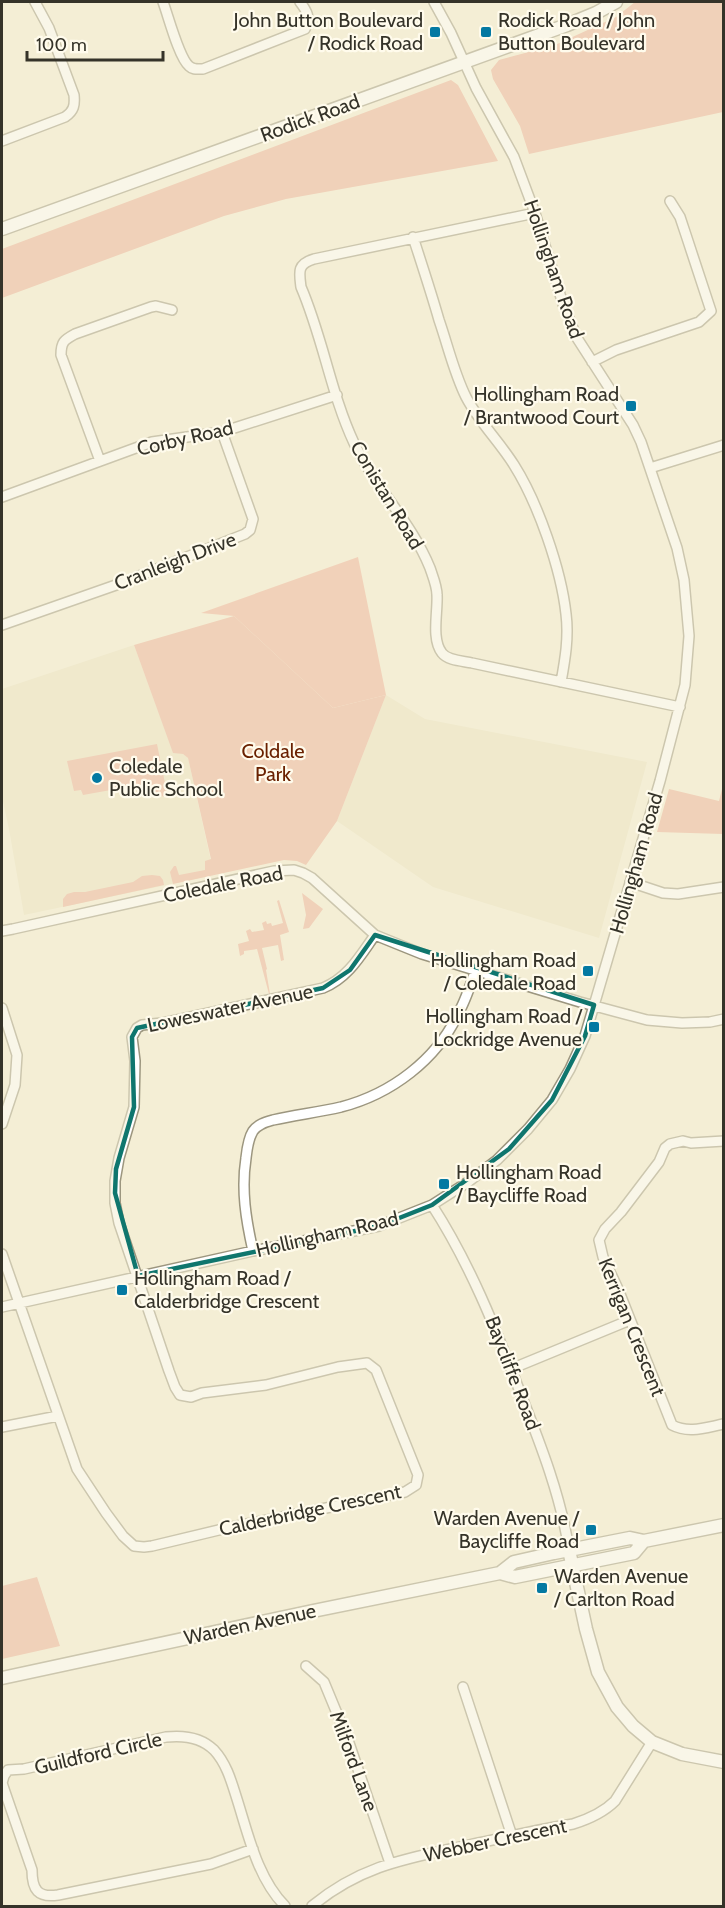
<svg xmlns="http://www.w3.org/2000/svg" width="725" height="1908" viewBox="0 0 725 1908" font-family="Cabin,sans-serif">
	<rect width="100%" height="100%" fill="#f4eed5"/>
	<!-- built -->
	<path fill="#eae2c2" d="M 134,645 L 173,752 L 183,754 L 188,758 L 214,875 L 24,915 L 9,829 L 2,797 L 2,689 Z
		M 386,695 L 425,719 L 647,762 L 599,938 L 433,887 L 337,821 Z"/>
	<!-- green -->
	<path fill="#ebad97" d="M 635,2 L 723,2 L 723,112 L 529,154 L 520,126 L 493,79 L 491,70 L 499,60 L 555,45 L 616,17 Z
		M 451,80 L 458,85 L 498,161 L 286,199 L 224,216 L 2,298 L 2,249 Z
		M 234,616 L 333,708 L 386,695 L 337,821 L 306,865 L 297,861 L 284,860 L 173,884 L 170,872 L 174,866 L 176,866 L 179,875 L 205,870 L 205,861 L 211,859 L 188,758 L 183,754 L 173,753 L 134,645 Z
		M 157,744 L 168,798 L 124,785 L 122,788 L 83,795 L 81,790 L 74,791 L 67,761 Z
		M 723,785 L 723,834 L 657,832 L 669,789 L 719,801 Z
		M 152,875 L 160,876 L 163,880 L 164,885 L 63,907 L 63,899 L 67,894 L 74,892 L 85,892 L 133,882 L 142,876 Z
		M 302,893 L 323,909 L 309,928 L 303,929 L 306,915 Z
		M 279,900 L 289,932 L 280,935 L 284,960 L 281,961 L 278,945 L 262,948 L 267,969 L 266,970 L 270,994 L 269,994 L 257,949 L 244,951 L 244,954 L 240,956 L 238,944 L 249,941 L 246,931 L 250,929 L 252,932 L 264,930 L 262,923 L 266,921 L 267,924 L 271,923 L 272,926 L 283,923 L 277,901 Z
		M 37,1577 L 60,1646 L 2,1659 L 2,1586 Z"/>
	<!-- forest -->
	<path fill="#eeae98" d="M 358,557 L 386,695 L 333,708 L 234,616 L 201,613 Z"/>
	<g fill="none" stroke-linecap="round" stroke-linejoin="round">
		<defs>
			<path id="minor" d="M 163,2 C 168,15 179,58 189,66 C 193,70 197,69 203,69 L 305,29 C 311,18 307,11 300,2
				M 2,141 L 65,117 C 74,111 75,105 74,95 L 49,28 L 35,2
				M 535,213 L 314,259 C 297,264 299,272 301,287 C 323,338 331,394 354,443 C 375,488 411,521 430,568 C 433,577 437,586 437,595 C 438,612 431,639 442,653 C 448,661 464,661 472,663 L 680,707
				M 413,237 C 422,265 431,292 439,320 C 448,346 454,373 466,397 C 479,422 499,441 514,465 C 538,503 561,569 566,614 C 569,637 565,660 561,682
				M 592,362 L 616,350 L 699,322 L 711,311 L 686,235 L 680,217 L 670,201
				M 100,461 L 61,355 C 61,342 64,340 75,334 L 151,307 L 156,306 L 172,310
				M 650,468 L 724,445
				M 2,497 L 152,442 L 222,432 L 337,395
				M 2,625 L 116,585 L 245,534 L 250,530 L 253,519 L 222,432
				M 630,882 L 663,893 L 678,894 L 724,887
				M 2,931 L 13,929 L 274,871 L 294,870 L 303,873 L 312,878 L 375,935 L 422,954 L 580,1002 L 647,1020 L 682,1023 L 710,1022 L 724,1019
				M 2,1008 L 17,1055 L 15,1085 L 2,1124
				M 724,1141 L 691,1143 L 683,1141 L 670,1144 L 665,1148 L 659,1162 L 621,1212 L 605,1229 L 599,1240 L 603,1257 L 618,1289 L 672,1425 C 689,1434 707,1427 724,1424
				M 432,1205 C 470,1264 495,1327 520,1392 C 540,1443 561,1496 569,1550
				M 253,1251 C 246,1220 241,1190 246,1158 C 247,1149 248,1139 253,1131 C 258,1124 266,1122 273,1120 C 296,1115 319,1112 341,1107 C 391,1094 437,1060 459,1012 C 466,999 471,984 476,969
				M 2,1254 L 77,1469 L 106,1513 L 123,1536 L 134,1546 L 144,1547 L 152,1546 L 227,1528 L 405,1492 L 416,1485 L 418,1475 L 376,1370 L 367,1363 L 338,1367 L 266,1385 L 202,1393 L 191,1397 L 180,1395 L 175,1387 L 169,1371 L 119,1223 L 115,1203 L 115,1181 L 119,1158 L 134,1107 L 135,1061 L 132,1037 L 137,1028 L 142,1025 L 162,1023 L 323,988 C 348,978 360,956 375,935
				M 2,1307 L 253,1251 L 379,1226 L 432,1205 L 468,1182 L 497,1160 L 528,1129 L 552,1100 L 570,1069 L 585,1036 L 660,781 L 685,685 L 689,636 L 684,580 L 677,548 L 641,442 L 633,425 L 577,338 L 563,304 L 535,213 L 514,157 L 476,88 L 451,33 L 434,2
				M 511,1369 L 630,1320
				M 2,1427 L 58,1416
				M 306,1666 L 324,1682 L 348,1740 L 390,1863
				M 463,1687 L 512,1836
				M 253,1849 L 211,1864 L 58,1895 C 38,1898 32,1890 32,1870 L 4,1789 L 2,1783 L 4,1776 L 8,1770 L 24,1769 L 166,1737 C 184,1735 201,1737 214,1750 C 226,1763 231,1780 236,1796 C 248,1833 257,1878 285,1906
				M 312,1906 C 363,1864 410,1858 473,1844 C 507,1837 540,1829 573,1824 C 589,1819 604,1812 615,1801 L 652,1742"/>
			<path id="major" d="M 2,229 L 567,25 L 596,13 L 616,2
				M 569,1550 L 586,1629 L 598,1672 L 617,1707 L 633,1726 L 652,1742 L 682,1754 L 724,1762
				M 500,1573 L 514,1562 L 554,1553 L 630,1538 L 644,1541 L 724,1525
				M 2,1678 L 313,1611 L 500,1573 L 515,1577 L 634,1553 L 644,1541"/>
		</defs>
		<!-- minor casing -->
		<use href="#minor" stroke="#9c967f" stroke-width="12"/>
		<!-- major casing -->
		<use href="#major" stroke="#9c967f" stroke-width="15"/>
		<!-- minor -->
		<use href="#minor" stroke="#fff" stroke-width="9"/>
		<!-- major -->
		<use href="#major" stroke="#fff" stroke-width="12"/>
	</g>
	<!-- marked area -->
	<path d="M0 0H725V1908H0ZM 375,935 L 594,1005 L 585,1036 L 552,1100 L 509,1149 L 432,1205 L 379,1226 L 138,1276 L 115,1193 L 116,1169 L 134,1107 L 132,1037 L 137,1028 L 323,988 L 350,970 Z" fill="#f4eed5" fill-opacity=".55" fill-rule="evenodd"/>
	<path fill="none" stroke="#0f766e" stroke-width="4.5" stroke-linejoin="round" d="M 375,935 L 594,1005 L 585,1036 L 552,1100 L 509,1149 L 432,1205 L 379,1226 L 138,1276 L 115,1193 L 116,1169 L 134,1107 L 132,1037 L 137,1028 L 323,988 L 350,970 Z"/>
	<!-- markers -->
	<g fill="#0479a2" stroke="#fffbec" stroke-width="2">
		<rect x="429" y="26" width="12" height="12" rx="3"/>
		<rect x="480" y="26" width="12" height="12" rx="3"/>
		<rect x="625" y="400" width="12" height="12" rx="3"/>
		<circle cx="97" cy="778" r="6"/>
		<rect x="582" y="965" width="12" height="12" rx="3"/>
		<rect x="588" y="1021" width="12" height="12" rx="3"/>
		<rect x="438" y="1178" width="12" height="12" rx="3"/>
		<rect x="116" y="1284" width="12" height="12" rx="3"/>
		<rect x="585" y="1524" width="12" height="12" rx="3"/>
		<rect x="536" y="1582" width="12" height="12" rx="3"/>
	</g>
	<g text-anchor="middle" stroke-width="4.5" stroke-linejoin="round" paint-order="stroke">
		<!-- poi labels -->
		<g font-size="20" fill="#353329" stroke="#fffbec" text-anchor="end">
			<text x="423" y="27">John Button Boulevard<tspan x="423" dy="23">/ Rodick Road</tspan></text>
			<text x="498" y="27" text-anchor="start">Rodick Road / John<tspan x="498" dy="23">Button Boulevard</tspan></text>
			<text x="619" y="401">Hollingham Road<tspan x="619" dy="23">/ Brantwood Court</tspan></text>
			<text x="109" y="773" text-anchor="start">Coledale<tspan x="109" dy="23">Public School</tspan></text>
			<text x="576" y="967">Hollingham Road<tspan x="576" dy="23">/ Coledale Road</tspan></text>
			<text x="582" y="1023">Hollingham Road /<tspan x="582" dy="23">Lockridge Avenue</tspan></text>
			<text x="456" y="1179" text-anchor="start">Hollingham Road<tspan x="456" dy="23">/ Baycliffe Road</tspan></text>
			<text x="134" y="1285" text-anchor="start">Hollingham Road /<tspan x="134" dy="23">Calderbridge Crescent</tspan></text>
			<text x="579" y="1525">Warden Avenue /<tspan x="579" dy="23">Baycliffe Road</tspan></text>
			<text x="554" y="1583" text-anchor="start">Warden Avenue<tspan x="554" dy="23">/ Carlton Road</tspan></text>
		</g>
		<!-- street labels -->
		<g font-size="20" fill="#353329" stroke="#fffbec">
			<text transform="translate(310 118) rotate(-20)" y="7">Rodick Road</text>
			<text transform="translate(554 269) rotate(71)" y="7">Hollingham Road</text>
			<text transform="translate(185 438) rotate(-13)" y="7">Corby Road</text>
			<text transform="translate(387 495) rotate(59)" y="7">Conistan Road</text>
			<text transform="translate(175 561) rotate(-21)" y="7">Cranleigh Drive</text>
			<text transform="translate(636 863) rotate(-74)" y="7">Hollingham Road</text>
			<text transform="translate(223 884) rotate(-11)" y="7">Coledale Road</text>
			<text transform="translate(230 1008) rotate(-12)" y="7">Loweswater Avenue</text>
			<text transform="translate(327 1234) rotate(-13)" y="7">Hollingham Road</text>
			<text transform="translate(632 1327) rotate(68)" y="7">Kerrigan Crescent</text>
			<text transform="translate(513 1373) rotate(69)" y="7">Baycliffe Road</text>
			<text transform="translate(310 1510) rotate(-12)" y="7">Calderbridge Crescent</text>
			<text transform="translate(250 1624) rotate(-12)" y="7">Warden Avenue</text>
			<text transform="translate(98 1753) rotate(-13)" y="7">Guildford Circle</text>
			<text transform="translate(354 1761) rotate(70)" y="7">Milford Lane</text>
			<text transform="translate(495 1840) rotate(-12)" y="7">Webber Crescent</text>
		</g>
		<!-- park labels -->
		<g font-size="20" fill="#6a2100" stroke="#fffbec">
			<text x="273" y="758">Coldale<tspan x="273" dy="23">Park</tspan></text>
		</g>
	</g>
	<!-- border -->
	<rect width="725" height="1908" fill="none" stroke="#353329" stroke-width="6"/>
	<!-- scale -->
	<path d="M27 51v9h136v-9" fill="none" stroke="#353329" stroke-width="3"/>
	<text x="36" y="51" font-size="18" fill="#353329" stroke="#fffbec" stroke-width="4.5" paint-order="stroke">100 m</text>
</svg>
